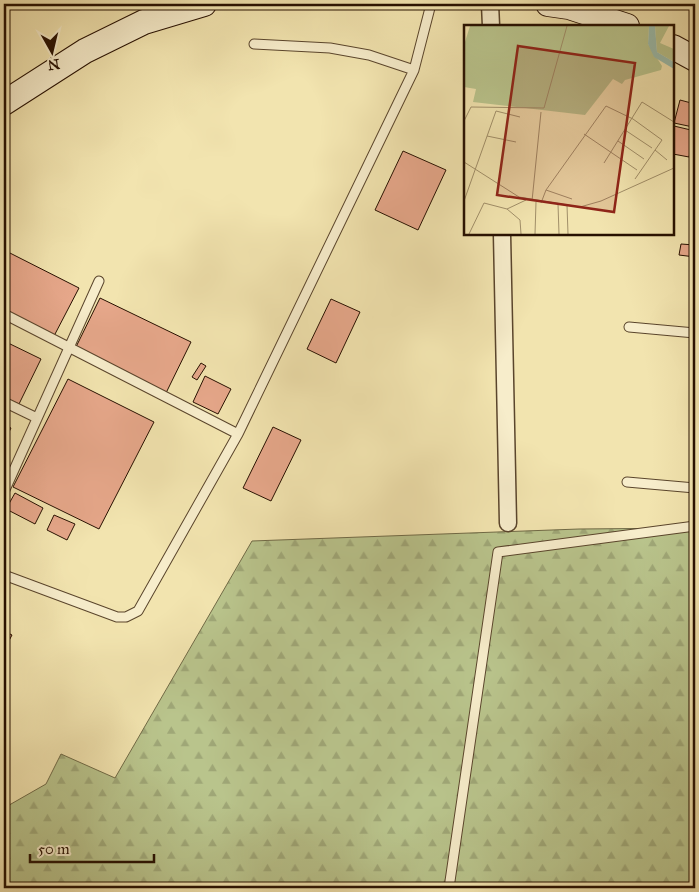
<svg xmlns="http://www.w3.org/2000/svg" width="699" height="892" viewBox="0 0 699 892" font-family="'IM FELL Great Primer',serif">
	<defs>
		<pattern id="forest-firs" width="22" height="20" patternUnits="userSpaceOnUse" patternTransform="scale(1.25)"><rect width="22" height="20" fill="#b9c48c"/><path d="M5 1l3.5 6h-7zM16 11l3.5 6h-7z" fill="#9fa777"/></pattern>
	</defs>
	<rect width="100%" height="100%" fill="#f2e4af"/>
	<filter id="stains"><feTurbulence type="fractalNoise" baseFrequency=".004" numOctaves="4"/><feColorMatrix values="0 0 0 0 .2 0 0 0 0 .09 0 0 0 0 .02 0 0 0 .5 -.17"/></filter>
	<radialGradient id="worn" r=".72"><stop offset=".6" stop-color="#630" stop-opacity="0"/><stop offset="1" stop-color="#630" stop-opacity=".3"/></radialGradient>
	<!-- forest -->
	<path fill="url(#forest-firs)" stroke="#706a46" d="M 695,528 L 695,888 L 4,888 L 4,808 L 46,784 L 61,754 L 115,778 L 252,541 L 579,529 Z"/>
	<!-- building -->
	<path fill="#e6a78a" stroke="#271000" d="M 680,100 L 695,104 L 693,127 L 674,123 Z
		M 674,126 L 695,131 L 689,157 L 673,154 Z
		M 403,151 L 446,170 L 418,230 L 375,210 Z
		M 681,244 L 695,245 L 695,257 L 679,255 Z
		M 4,250 L 79,288 L 54,336 L 4,311 Z
		M 100,298 L 191,342 L 166,393 L 75,349 Z
		M 331,299 L 360,312 L 336,363 L 307,349 Z
		M 4,341 L 41,359 L 19,404 L 4,397 Z
		M 201,363 L 206,366 L 197,380 L 192,377 Z
		M 205,376 L 231,389 L 218,414 L 193,402 Z
		M 68,379 L 154,422 L 99,529 L 13,487 Z
		M 4,425 L 11,428 L 4,442 Z
		M 273,427 L 301,440 L 271,501 L 243,488 Z
		M 15,493 L 43,508 L 35,524 L 6,509 Z
		M 54,515 L 75,524 L 67,540 L 47,530 Z
		M 4,631 L 12,635 L 4,650 Z"/>
	<g fill="none" stroke-linecap="round" stroke-linejoin="round">
		<defs>
			<path id="lane" d="M 254,44 L 330,48 L 369,55 L 414,70
				M 4,314 L 238,434
				M 629,327 L 695,333
				M 4,402 L 37,418
				M 627,482 L 695,488
				M 4,492 L 99,281
				M 4,575 L 117,617 L 126,617 L 138,611 L 238,434 L 414,70 L 431,4
				M 449,888 L 498,552 L 695,526"/>
			<path id="street" d="M 490,4 L 491,26
				M 502,234 L 508,523"/>
			<path id="secondary" d="M 548,4 L 569,7 L 627,26
				M 673,47 L 695,59
				M 4,103 L 85,51 L 144,22 L 204,4"/>
		</defs>
		<!-- lane casing -->
		<use href="#lane" stroke="#5a452c" stroke-width="11"/>
		<!-- street casing -->
		<use href="#street" stroke="#5a452c" stroke-width="19"/>
		<!-- secondary casing -->
		<use href="#secondary" stroke="#271000" stroke-width="26"/>
		<!-- lane -->
		<use href="#lane" stroke="#f7edcb" stroke-width="9"/>
		<!-- street -->
		<use href="#street" stroke="#f7edcb" stroke-width="16"/>
		<!-- secondary -->
		<use href="#secondary" stroke="#f7edcb" stroke-width="24"/>
	</g>
	<!-- overview -->
	<g transform="translate(464 25)">
		<rect width="210" height="210" fill="#f2e4af"/>
		<path d="M 191,1 L 205,1 L 196,18 L 210,24 L 210,37 L 193,27 Z" fill="#b9c48c"/>
		<path d="M 6,1 L 185,1 L 184,19 L 198,41 L 197,45 L 161,55 L 158,59 L 149,54 L 121,90 L 9,77 L 12,64 L 0,62 L 0,20 Z" fill="#b9c48c"/>
		<path d="M 185,1 L 191,1 L 193,27 L 210,37 L 210,44 L 190,32 L 184,19 Z" fill="#9bbeae"/>
		<path fill="none" stroke="#a18f69" stroke-width="1" d="M 0,96 L 7,82 L 80,83 L 103,1M 161,105 L 188,123M 120,109 L 173,145M 23,111 L 52,117M 154,116 L 180,134M 191,125 L 203,135M 0,137 L 55,172 L 116,182 L 137,176 L 210,143M 140,138 L 178,77 L 210,97M 82,165 L 108,174M 0,176 L 32,86 L 56,92M 68,176 L 77,87M 77,178 L 82,165 L 142,81 L 169,94 L 198,115 L 171,154M 94,179 L 95,209M 103,180 L 104,209M 43,184 L 62,175M 5,209 L 20,178 L 43,184 L 56,195 L 57,209M 71,209 L 72,177"/>
		<path fill="#8f2418" fill-opacity="0.15" stroke="#8f2418" stroke-width="2.5" d="M 54,21 L 171,38 L 150,187 L 33,170 Z"/>
		<rect width="210" height="210" fill="none" stroke="#271000" stroke-width="2.5"/>
	</g>
	<!-- margin -->
	<rect width="699" height="892" fill="none" stroke="#f2e4af" stroke-width="20"/>
	<rect x="5" y="5" width="689" height="882" fill="none" stroke="#271000" stroke-width="2.5"/>
	<rect x="10" y="10" width="679" height="872" fill="none" stroke="#271000"/>
	<!-- north arrow -->
	<g transform="translate(52 52) rotate(172)" stroke="#f7edcb" stroke-width="4" paint-order="stroke">
	<path d="M0-4L9 19L0 12L-9 19Z" fill="#271000"/>
	<text y="-8" font-size="14" font-weight="bold" text-anchor="middle" fill="#271000">N</text>
	</g>
	<!-- scale -->
	<path d="M30 854v8h124v-8" fill="none" stroke="#271000" stroke-width="2.5"/>
	<text x="38" y="854" font-size="15" fill="#271000" stroke="#f7edcb" stroke-width="4" paint-order="stroke">50 m</text>
	<rect width="100%" height="100%" filter="url(#stains)"/>
	<rect width="100%" height="100%" fill="url(#worn)"/>
</svg>
